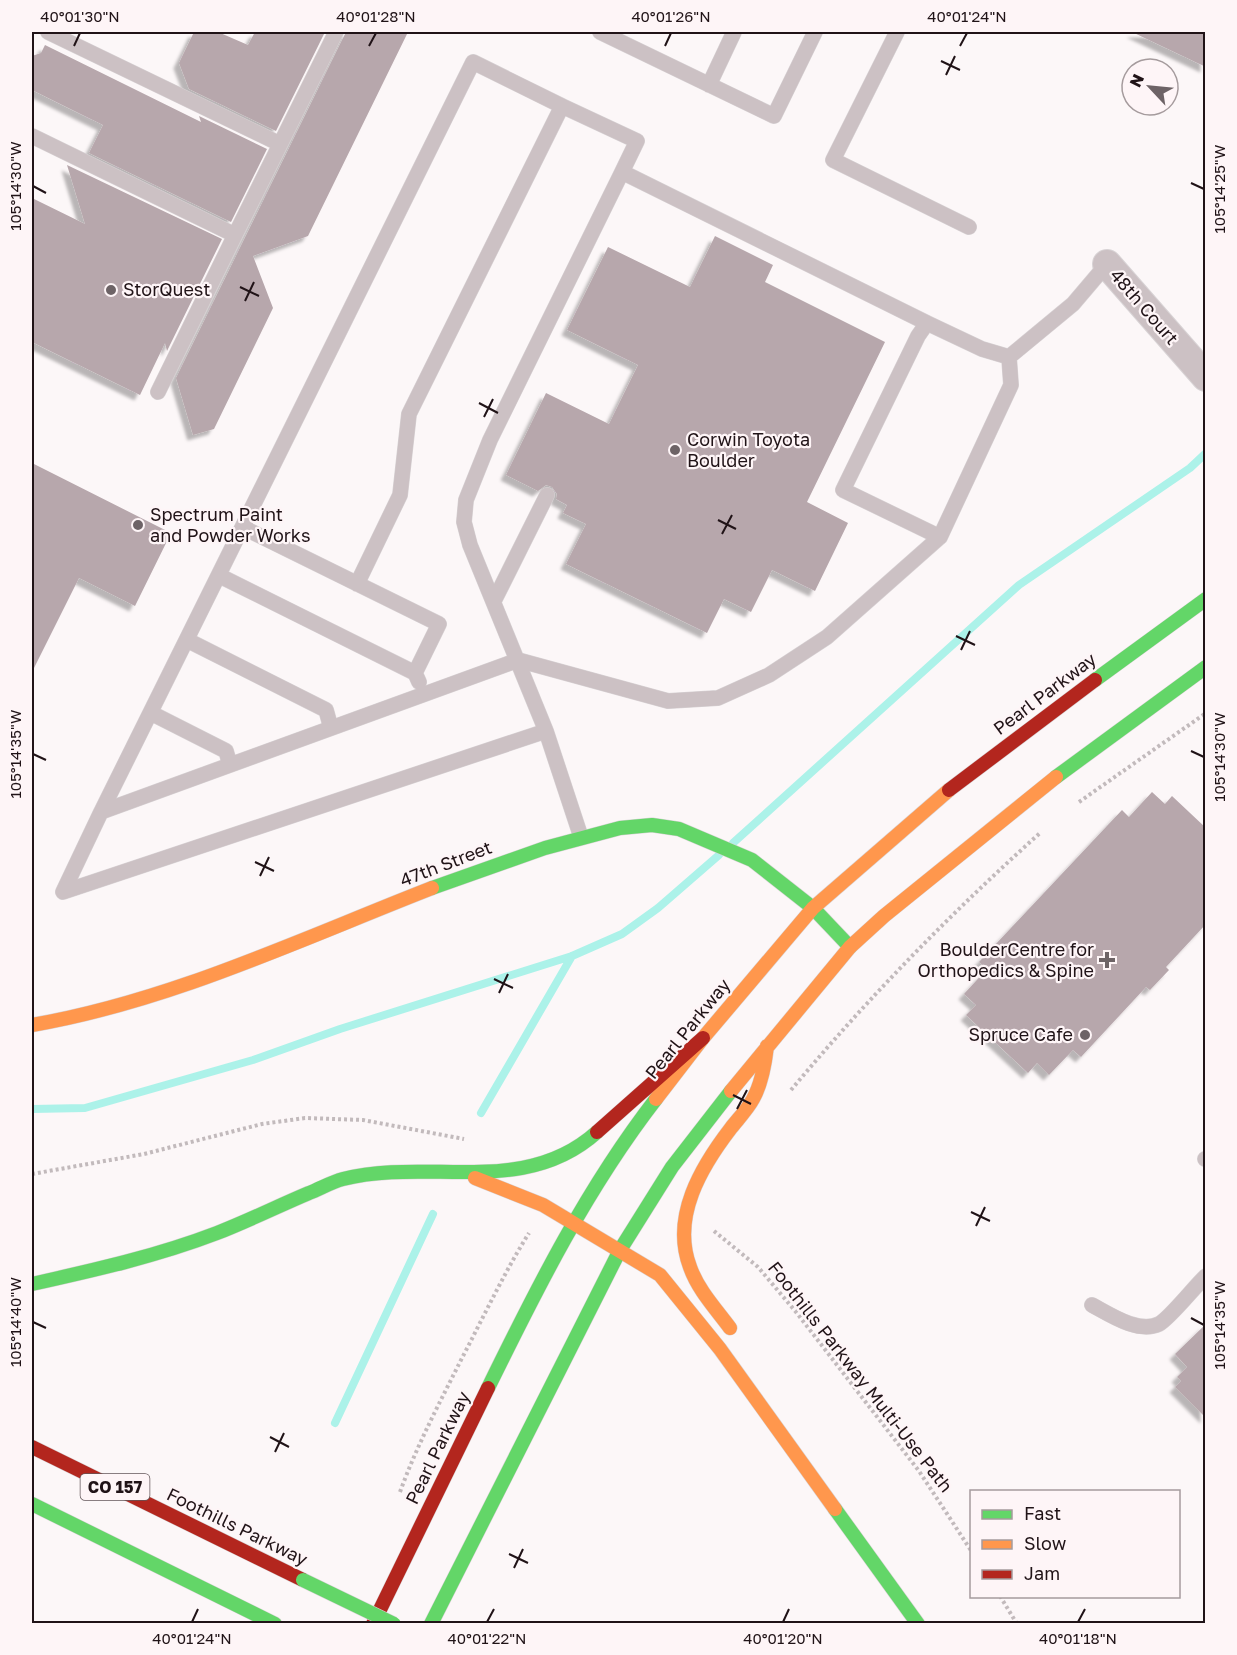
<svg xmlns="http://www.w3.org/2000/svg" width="1237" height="1655" viewBox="0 0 1237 1655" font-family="'Golos Text',sans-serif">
	<defs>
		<filter id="shadow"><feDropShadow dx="-5.5" dy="5.5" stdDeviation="1.5" flood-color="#0004"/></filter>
	</defs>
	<rect width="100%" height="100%" fill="#fcf7f8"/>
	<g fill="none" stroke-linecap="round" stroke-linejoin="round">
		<!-- stream -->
		<path stroke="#acf2e9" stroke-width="8" d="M 733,843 L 1019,585 L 1190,468 L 1206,453
			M 32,1109 L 85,1108 L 253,1060 L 340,1029 L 572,956 L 622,934 L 658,908 L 719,855
			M 481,1113 L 572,956
			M 335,1423 L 433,1214"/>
	</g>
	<!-- building -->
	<path fill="#b7a7ac" filter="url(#shadow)" d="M 194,32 L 218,32 L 248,45 L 255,32 L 325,32 L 276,131 L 189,89 L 179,63 Z
		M 346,32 L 408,32 L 308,236 L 253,256 L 273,308 L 214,429 L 193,435 L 176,378 Z
		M 1132,32 L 1206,32 L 1206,67 Z
		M 45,45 L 201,122 L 199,116 L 267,149 L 231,222 L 89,153 L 103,125 L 32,90 L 32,56 L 41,53 Z
		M 67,165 L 222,239 L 167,351 L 165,343 L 140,395 L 32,342 L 32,198 L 85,224 Z
		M 715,236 L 773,265 L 765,282 L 885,342 L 807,502 L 848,523 L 815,591 L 772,570 L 751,612 L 724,599 L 707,633 L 566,564 L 586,524 L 563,513 L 567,505 L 556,499 L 557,494 L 552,487 L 546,485 L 538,491 L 506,475 L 546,393 L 609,424 L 638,365 L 567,330 L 608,247 L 690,287 Z
		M 32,463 L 171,533 L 135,606 L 79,578 L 32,672 Z
		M 1152,792 L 1165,804 L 1172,796 L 1206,828 L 1206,924 L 1166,967 L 1169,970 L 1150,990 L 1146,987 L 1081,1057 L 1073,1050 L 1049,1075 L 1037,1063 L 1028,1073 L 966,1015 L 976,1005 L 964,994 L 987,969 L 979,962 L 1122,810 L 1129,817 Z
		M 1206,1324 L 1206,1418 L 1175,1387 L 1181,1381 L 1177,1377 L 1187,1367 L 1175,1354 Z"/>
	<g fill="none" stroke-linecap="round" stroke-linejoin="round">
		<defs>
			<path id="lane" d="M 48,32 L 280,144
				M 600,32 L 774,116 L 815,32
				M 897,32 L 833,160 L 969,227
				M 709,85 L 734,32
				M 562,106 L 637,141 L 622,172
				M 32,136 L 235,235 L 158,392
				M 235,235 L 336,32
				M 1009,357 L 1073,304 L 1107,264
				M 244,528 L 439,624 L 415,673
				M 940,537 L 843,490 L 918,336 L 927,323 L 982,349 L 1009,357
				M 220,576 L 415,673 L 419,682
				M 494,601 L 547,495
				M 187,640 L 326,710 L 331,728
				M 151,713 L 226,751 L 230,765
				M 546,731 L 470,545 L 464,522 L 466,500 L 490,440 L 622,172 L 927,323
				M 101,812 L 473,62 L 562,106 L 409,414 L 400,495 L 357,584
				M 581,837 L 546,731 L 63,892 L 101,812 L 518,660 L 668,701 L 718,698 L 769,675 L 827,637 L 940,537 L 1011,385 L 1009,357
				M 1205,1159 L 1206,1159
				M 1092,1305 C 1109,1314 1138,1334 1159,1324 C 1170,1318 1195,1286 1206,1276"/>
			<path id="street" d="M 1107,264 L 1206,377"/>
			<path id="fast" d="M 1095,680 L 1206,599
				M 1056,777 L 1206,667
				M 432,888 L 545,848 L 620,828 L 652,825 L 679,829 L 752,860 L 813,908 L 850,947
				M 32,1284 C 95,1270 157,1256 217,1233 C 248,1221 278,1206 309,1193 C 320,1189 331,1182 343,1179 C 428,1157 524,1198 597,1132
				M 488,1388 C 537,1288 587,1188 656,1099
				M 32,1504 L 275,1624
				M 835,1509 L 918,1624
				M 431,1624 L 620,1250 L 672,1167 L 731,1091"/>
			<path id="slow" d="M 32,1025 C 171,1001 301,939 432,888
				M 731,1091 L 850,947 L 884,916 L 1056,777
				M 656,1099 L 703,1038 L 813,908 L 949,790
				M 475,1178 L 543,1205 L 660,1275 L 720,1349 L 835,1509
				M 730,1328 C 716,1309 698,1290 690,1267 C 671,1217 701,1167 731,1128 C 738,1119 747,1110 753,1099 C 762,1083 765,1064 767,1046"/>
			<path id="jam" d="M 949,790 L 1095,680
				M 597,1132 L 703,1038
				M 32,1447 L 303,1580
				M 373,1624 L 488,1388"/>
		</defs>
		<!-- lane casing -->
		<use href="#lane" stroke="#d8d3d5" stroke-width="16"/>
		<!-- street casing -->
		<use href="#street" stroke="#d8d3d5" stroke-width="30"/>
		<!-- fast casing -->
		<use href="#fast" stroke="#d8d3d5" stroke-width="15"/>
		<!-- slow casing -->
		<use href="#slow" stroke="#d8d3d5" stroke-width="15"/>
		<!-- jam casing -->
		<use href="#jam" stroke="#d8d3d5" stroke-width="15"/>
		<!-- path -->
		<path stroke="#c2babc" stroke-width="4" stroke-dasharray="3 3" stroke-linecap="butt" d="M 1079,802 L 1206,713
			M 791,1090 C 868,998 951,913 1040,833
			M 32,1174 L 144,1154 L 262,1124 L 305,1118 L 363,1120 L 464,1139
			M 714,1231 L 758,1267 L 796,1312 L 919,1471 L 972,1552
			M 400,1492 C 417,1445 440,1402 462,1358 C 484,1316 504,1273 529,1233
			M 1000,1596 L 1017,1624"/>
		<!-- lane -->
		<use href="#lane" stroke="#ccc1c4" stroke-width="15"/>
		<!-- street -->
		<use href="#street" stroke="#ccc1c4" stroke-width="28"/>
		<!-- fast -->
		<use href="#fast" stroke="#63d668" stroke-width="14"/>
		<!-- slow -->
		<use href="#slow" stroke="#ff974d" stroke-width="14"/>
		<!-- jam -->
		<use href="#jam" stroke="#b3261e" stroke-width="14"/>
		<defs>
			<path id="fast-bridge" d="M 303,1580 L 394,1624"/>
		</defs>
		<!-- fast-bridge casing -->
		<use href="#fast-bridge" stroke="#d8d3d5" stroke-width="15" stroke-linecap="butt"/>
		<!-- fast-bridge -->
		<use href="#fast-bridge" stroke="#63d668" stroke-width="14"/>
	</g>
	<!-- ticks -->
	<path fill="none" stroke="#201317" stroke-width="2" d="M 74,46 L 80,33M 369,46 L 376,33M 665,46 L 671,33M 960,46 L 967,33M 941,61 L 960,70M 946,75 L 955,56M 1191,183 L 1204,189M 33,186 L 46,193M 240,287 L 259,296M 245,301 L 254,282M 479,403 L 498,413M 484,417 L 493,399M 718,520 L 736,529M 722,534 L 732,515M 956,636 L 975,645M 961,650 L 970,631M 1191,751 L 1204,757M 33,754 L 46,760M 255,862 L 274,871M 260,876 L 269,857M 494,979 L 513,988M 499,993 L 508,974M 733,1095 L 751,1104M 737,1109 L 747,1090M 971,1212 L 990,1221M 976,1226 L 985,1207M 1191,1318 L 1204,1325M 33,1322 L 46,1328M 270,1437 L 289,1447M 275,1452 L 284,1433M 509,1554 L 528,1563M 514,1568 L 523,1549M 192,1622 L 198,1609M 487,1622 L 494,1609M 783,1622 L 789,1609M 1078,1622 L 1085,1609"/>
	<!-- markers -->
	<g fill="#6d6366" stroke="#fef5f7" stroke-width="2">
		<circle cx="111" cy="290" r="6"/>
		<circle cx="675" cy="450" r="6"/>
		<circle cx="138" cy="525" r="6"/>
		<path d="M1104 951h6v6h6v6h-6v6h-6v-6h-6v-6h6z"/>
		<circle cx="1085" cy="1035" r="6"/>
	</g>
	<g text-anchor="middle" stroke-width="4.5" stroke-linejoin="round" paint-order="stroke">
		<!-- shield labels -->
		<rect fill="#fef5f7" stroke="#63575a" stroke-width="1.5" x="80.5" y="1474" width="69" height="26" rx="4.5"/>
		<g font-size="16" font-weight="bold" fill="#201317">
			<text x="115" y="1493">CO 157</text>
		</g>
		<!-- poi labels -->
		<g font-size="18" fill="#201317" stroke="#fef5f7" text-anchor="start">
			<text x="123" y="296">StorQuest</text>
			<text x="687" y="446">Corwin Toyota<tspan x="687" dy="21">Boulder</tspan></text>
			<text x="150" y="521">Spectrum Paint<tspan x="150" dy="21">and Powder Works</tspan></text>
			<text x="1094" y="956" text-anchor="end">BoulderCentre for<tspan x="1094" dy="21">Orthopedics &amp; Spine</tspan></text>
			<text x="1073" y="1041" text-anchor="end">Spruce Cafe</text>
		</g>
		<!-- street labels -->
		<g font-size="18" fill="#201317" stroke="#fef5f7">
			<text transform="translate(1144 307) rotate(49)" y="6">48th Court</text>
			<text transform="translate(1045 694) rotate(-37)" y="6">Pearl Parkway</text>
			<text transform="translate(446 864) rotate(-21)" y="6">47th Street</text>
			<text transform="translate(688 1029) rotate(-51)" y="6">Pearl Parkway</text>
			<text transform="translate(860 1377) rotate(52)" y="6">Foothills Parkway Multi-Use Path</text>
			<text transform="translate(438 1448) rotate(-64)" y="6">Pearl Parkway</text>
			<text transform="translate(237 1527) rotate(26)" y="6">Foothills Parkway</text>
		</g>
	</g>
	<!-- border -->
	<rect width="1237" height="1655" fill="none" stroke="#fef5f7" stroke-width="66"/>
	<!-- legend -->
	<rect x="970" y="1490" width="210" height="108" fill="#fef5f7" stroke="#a59b9d" stroke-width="1.5"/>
	<rect x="982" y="1510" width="30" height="9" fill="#63d668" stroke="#a59b9d" stroke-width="1.5"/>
	<text x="1024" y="1520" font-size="18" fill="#201317">Fast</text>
	<rect x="982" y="1540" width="30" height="9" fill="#ff974d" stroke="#a59b9d" stroke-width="1.5"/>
	<text x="1024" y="1550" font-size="18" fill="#201317">Slow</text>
	<rect x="982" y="1570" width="30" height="9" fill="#b3261e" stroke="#a59b9d" stroke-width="1.5"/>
	<text x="1024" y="1580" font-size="18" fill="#201317">Jam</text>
	<!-- north arrow -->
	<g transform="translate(1150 87) rotate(296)"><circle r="28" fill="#fef5f7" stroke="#a59b9d" stroke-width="1.5"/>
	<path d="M0-4.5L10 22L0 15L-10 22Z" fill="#6d6366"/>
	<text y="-9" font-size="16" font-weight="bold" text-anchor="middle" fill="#201317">N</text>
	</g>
	<rect x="33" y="33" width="1171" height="1589" fill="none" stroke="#201317" stroke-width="2"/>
	<g font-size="15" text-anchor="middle" fill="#201317">
		<text x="80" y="22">40°01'30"N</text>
		<text x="376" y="22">40°01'28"N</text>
		<text x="671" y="22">40°01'26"N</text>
		<text x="967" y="22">40°01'24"N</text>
		<text transform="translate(16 186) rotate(-90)" y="5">105°14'30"W</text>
		<text transform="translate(1220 189) rotate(-90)" y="5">105°14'25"W</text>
		<text transform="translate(16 754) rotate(-90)" y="5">105°14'35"W</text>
		<text transform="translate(1220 757) rotate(-90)" y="5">105°14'30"W</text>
		<text transform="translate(16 1322) rotate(-90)" y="5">105°14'40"W</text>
		<text transform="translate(1220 1325) rotate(-90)" y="5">105°14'35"W</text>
		<text x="192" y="1644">40°01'24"N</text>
		<text x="487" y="1644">40°01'22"N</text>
		<text x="783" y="1644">40°01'20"N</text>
		<text x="1078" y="1644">40°01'18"N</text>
	</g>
</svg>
